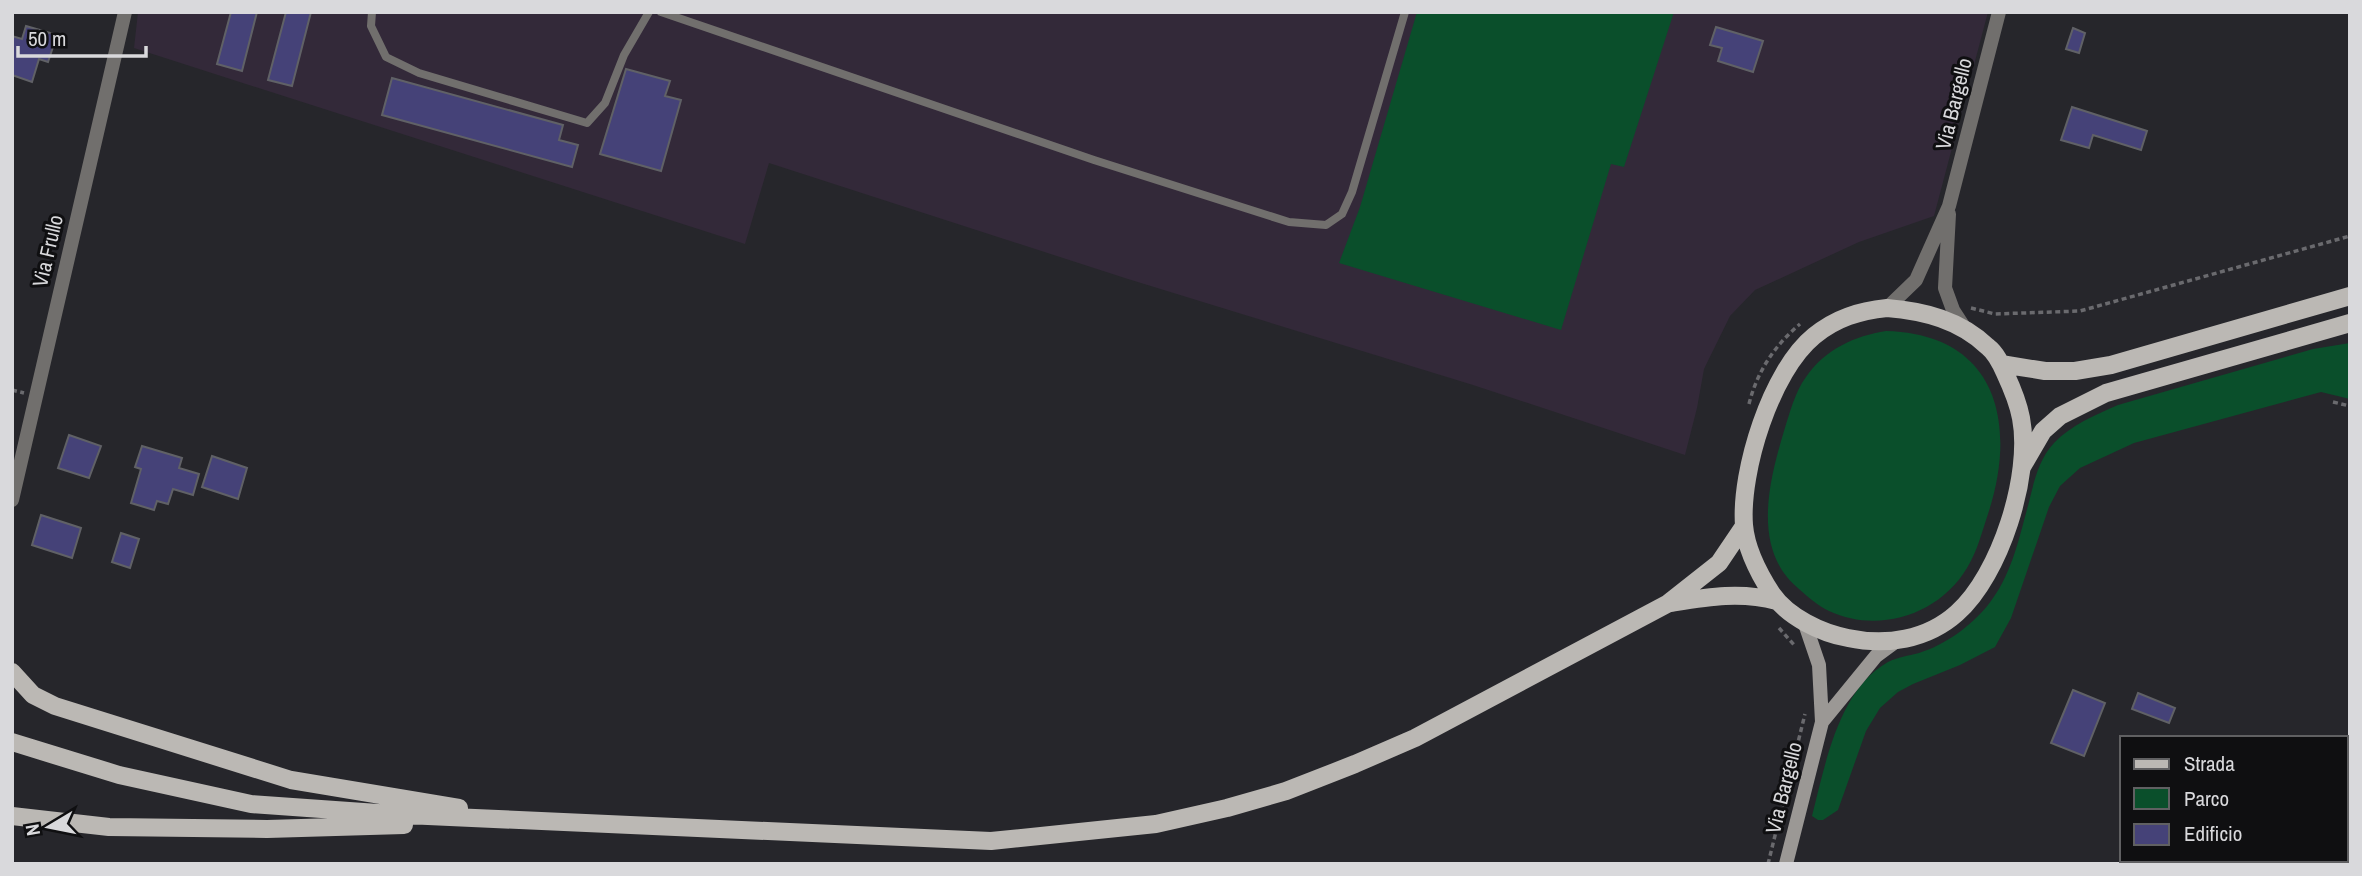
<svg xmlns="http://www.w3.org/2000/svg" width="2362" height="876" viewBox="0 0 2362 876" font-family="'Archivo Narrow',sans-serif">
	<rect width="100%" height="100%" fill="#26262b"/>
	<!-- industrial -->
	<path fill="#332939" d="M 138,12 L 1988,12 L 1934,216 L 1859,242 L 1755,290 L 1730,316 L 1704,369 L 1697,408 L 1685,455 L 1473,385 L 1128,279 L 769,163 L 745,244 L 134,48 Z"/>
	<!-- green -->
	<path fill="#0a4f2b" d="M 1417,12 L 1674,12 L 1624,167 L 1611,164 L 1561,330 L 1339,263 L 1360,207 Z
		M 1886,331 C 1997,334 2018,423 1988,514 C 1982,532 1977,552 1967,568 C 1939,615 1878,634 1829,611 C 1817,605 1808,597 1799,589 C 1751,550 1769,481 1784,431 C 1790,412 1795,392 1806,377 C 1825,349 1855,336 1886,331 Z
		M 2350,343 L 2350,399 L 2321,392 L 2134,443 L 2080,468 L 2060,486 L 2049,507 L 2011,618 L 1995,647 L 1960,665 L 1913,684 L 1898,692 L 1880,708 L 1866,731 L 1838,810 L 1823,820 L 1818,820 L 1812,816 C 1825,766 1838,690 1888,662 C 1898,657 1908,656 1919,653 C 1945,645 1971,626 1988,605 C 2012,575 2019,538 2029,502 C 2034,481 2039,459 2054,443 C 2071,425 2095,415 2118,405 L 2313,349 Z"/>
	<!-- building -->
	<path fill="#454278" stroke="#606166" stroke-width="2" d="M 231,12 L 257,12 L 242,71 L 217,64 Z
		M 286,12 L 311,12 L 292,86 L 268,80 Z
		M 26,26 L 57,35 L 48,62 L 39,59 L 32,82 L 12,75 L 12,36 L 22,39 Z
		M 1716,27 L 1763,41 L 1753,72 L 1718,61 L 1722,48 L 1710,45 Z
		M 2073,28 L 2085,33 L 2079,53 L 2066,49 Z
		M 626,69 L 670,81 L 665,96 L 681,100 L 661,171 L 600,154 Z
		M 392,78 L 563,125 L 559,140 L 578,145 L 572,167 L 382,115 Z
		M 2072,107 L 2147,131 L 2141,150 L 2093,135 L 2089,148 L 2061,140 Z
		M 69,435 L 101,446 L 89,478 L 58,468 Z
		M 142,446 L 182,458 L 179,468 L 199,474 L 193,495 L 173,489 L 168,504 L 157,501 L 154,510 L 131,503 L 141,469 L 135,467 Z
		M 212,456 L 247,468 L 238,499 L 202,487 Z
		M 41,515 L 81,528 L 72,558 L 32,545 Z
		M 121,533 L 139,539 L 130,568 L 112,562 Z
		M 2073,690 L 2105,703 L 2084,756 L 2051,743 Z
		M 2138,693 L 2175,708 L 2169,723 L 2132,709 Z"/>
	<g fill="none" stroke-linecap="round" stroke-linejoin="round">
		<!-- path -->
		<path stroke="#6a6a6e" stroke-width="3.5" stroke-dasharray="5 3.5" stroke-linecap="butt" d="M 1971,308 L 1995,314 L 2080,311 L 2350,236
			M 12,390 L 24,393
			M 2333,402 L 2350,406
			M 1749,404 C 1757,372 1774,346 1800,324
			M 1779,628 L 1795,646
			M 1768,864 L 1805,714"/>
		<!-- service -->
		<path stroke="#716f6d" stroke-width="8" d="M 372,12 L 371,26 L 386,57 L 419,73 L 587,123 L 605,103 L 624,55 L 649,12
			M 661,12 L 1094,160 L 1289,222 L 1326,225 L 1342,214 L 1352,192 L 1405,12"/>
		<!-- tertiary -->
		<path stroke="#716f6d" stroke-width="14" d="M 1949,214 L 1945,288 L 1953,310 L 1966,330
			M 1887,308 L 1916,280 L 1949,206 L 1999,12
			M 12,500 L 125,12"/>
		<!-- secondary -->
		<path stroke="#9b9895" stroke-width="14" d="M 1822,722 L 1876,656 L 1895,642
			M 1786,864 L 1822,722 L 1819,665 L 1804,621"/>
		<!-- primary -->
		<path stroke="#bbb8b4" stroke-width="18" d="M 1887,308 C 1924,311 1960,320 1988,347 C 1996,353 2001,364 2005,373 C 2012,388 2018,402 2021,418 C 2032,475 2000,575 1957,613 C 1927,640 1886,646 1848,638 C 1821,633 1788,617 1772,594 C 1759,574 1746,549 1744,525 C 1740,471 1771,371 1814,336 C 1836,318 1859,311 1887,308 Z
			M 2001,364 L 2045,371 L 2075,371 L 2111,365 L 2350,296
			M 2022,467 L 2043,431 L 2060,416 L 2106,393 L 2350,323
			M 1670,603 C 1707,597 1740,591 1777,601
			M 12,672 L 33,695 L 55,706 L 291,780 L 459,808
			M 12,742 L 119,775 L 251,804 L 406,815 L 991,841 L 1156,824 L 1227,808 L 1286,791 L 1355,764 L 1415,738 L 1667,604 L 1719,563 L 1744,526
			M 12,816 L 109,827 L 267,829 L 404,825"/>
	</g>
	<g text-anchor="middle" stroke-width="6" stroke-linejoin="round" paint-order="stroke">
		<!-- street labels -->
		<g font-size="21" fill="#d9d9dc" stroke="#0f0f11">
			<text transform="translate(1954 104) rotate(-76)" y="7">Via Bargello</text>
			<text transform="translate(48 251) rotate(-77)" y="7">Via Frullo</text>
			<text transform="translate(1784 788) rotate(-76)" y="7">Via Bargello</text>
		</g>
	</g>
	<!-- border -->
	<rect width="2362" height="876" fill="none" stroke="#d9d9dc" stroke-width="28"/>
	<!-- legend -->
	<rect x="2120" y="736" width="228" height="126" fill="#0f0f11" stroke="#606062" stroke-width="2"/>
	<rect x="2134" y="759" width="35" height="10" fill="#bbb8b4" stroke="#606062" stroke-width="2"/>
	<text x="2184" y="771" font-size="21" fill="#d9d9dc">Strada</text>
	<rect x="2134" y="788" width="35" height="21" fill="#0a4f2b" stroke="#606062" stroke-width="2"/>
	<text x="2184" y="806" font-size="21" fill="#d9d9dc">Parco</text>
	<rect x="2134" y="824" width="35" height="21" fill="#454278" stroke="#606062" stroke-width="2"/>
	<text x="2184" y="841" font-size="21" fill="#d9d9dc">Edificio</text>
	<!-- north arrow -->
	<g transform="translate(49 827) rotate(260)" stroke="#0f0f11" stroke-width="5" paint-order="stroke">
	<path d="M0-5L12 26L0 18L-12 26Z" fill="#d9d9dc"/>
	<text y="-10" font-size="19" font-weight="bold" text-anchor="middle" fill="#d9d9dc">N</text>
	</g>
	<!-- scale -->
	<path d="M18 46v10h128v-10" fill="none" stroke="#d9d9dc" stroke-width="3.5"/>
	<text x="28" y="46" font-size="21" fill="#d9d9dc" stroke="#0f0f11" stroke-width="5" paint-order="stroke">50 m</text>
</svg>
